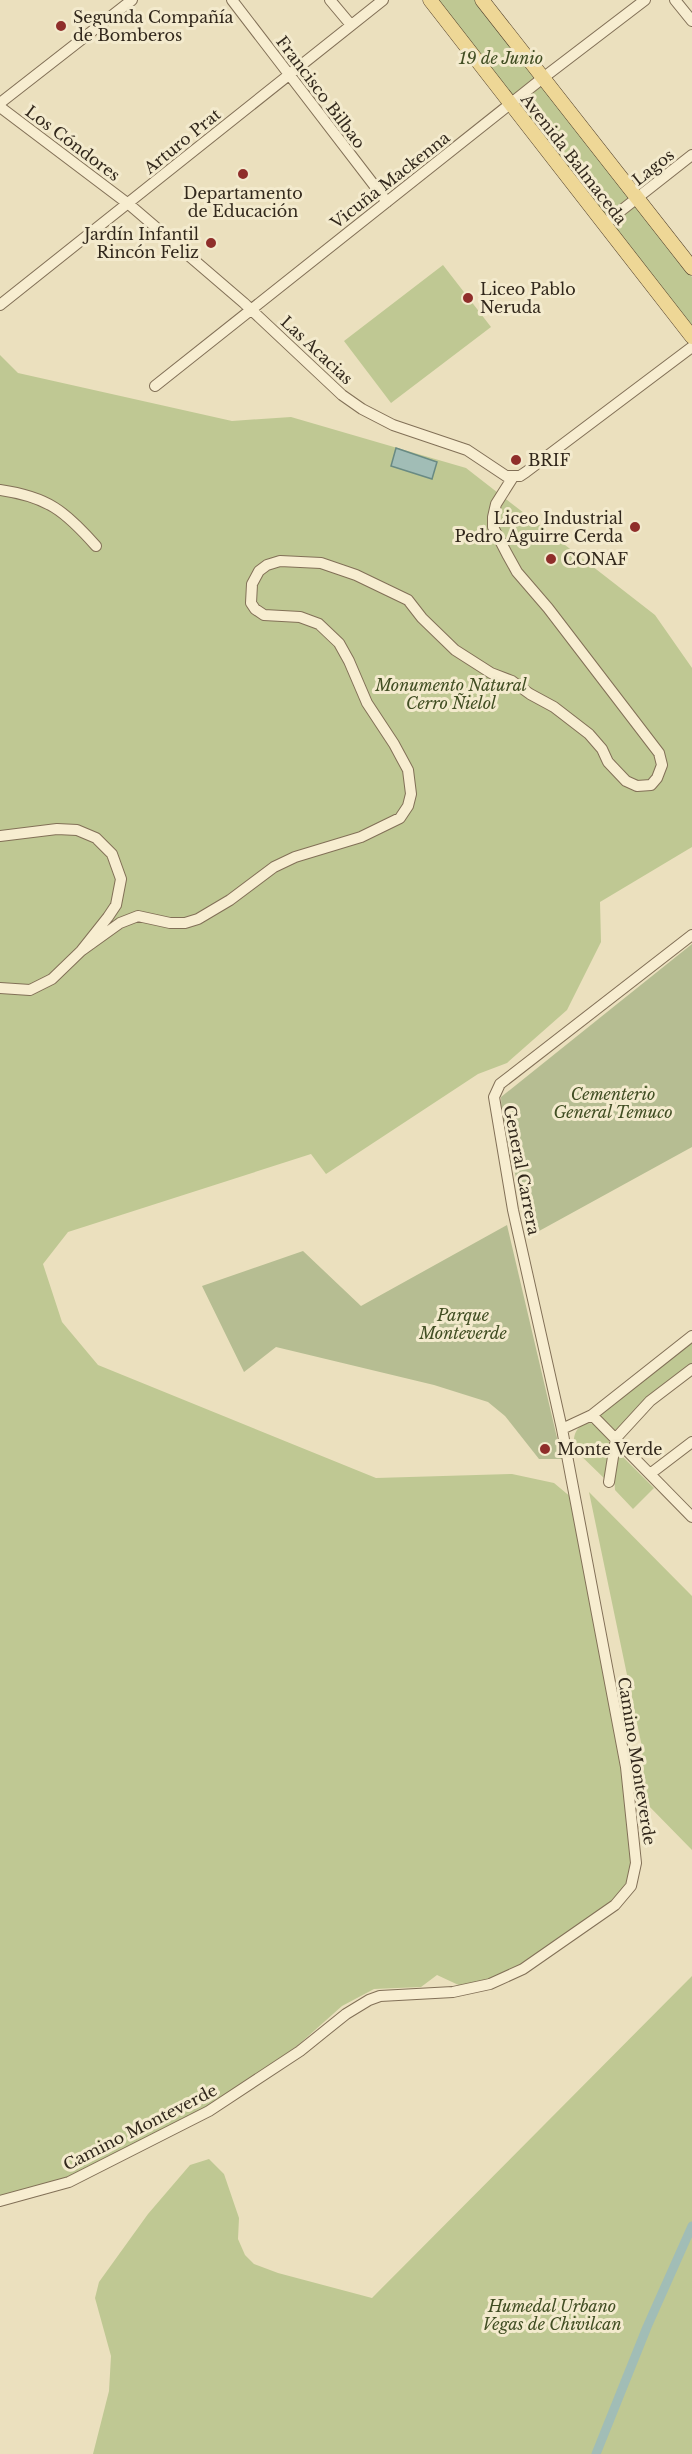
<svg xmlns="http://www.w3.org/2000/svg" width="692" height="2454" viewBox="0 0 692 2454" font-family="'Libre Baskerville',serif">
	<rect width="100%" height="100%" fill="#ebe0be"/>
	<!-- green -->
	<path fill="#bfc893" d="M 434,0 L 478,0 L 539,77 L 511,100 Z
		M 542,83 L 632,197 L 604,218 L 516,105 Z
		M 636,205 L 692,277 L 692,329 L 611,225 Z
		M 443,265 L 491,327 L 391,403 L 344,341 Z
		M 0,355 L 18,373 L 232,421 L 291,417 L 466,468 L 655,615 L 692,668 L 692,847 L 600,902 L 601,942 L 567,1010 L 507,1063 L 478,1074 L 326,1174 L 311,1154 L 68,1232 L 43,1264 L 62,1322 L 98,1365 L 376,1478 L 512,1474 L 554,1483 L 578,1503 L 583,1548 L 616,1741 L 632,1824 L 635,1868 L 626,1893 L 533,1963 L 465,1988 L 437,1975 L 421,1987 L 374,1989 L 342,2006 L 297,2046 L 212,2105 L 68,2180 L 0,2198 Z
		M 692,1339 L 692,1366 L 616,1434 L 596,1415 Z
		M 590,1423 C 618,1432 610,1457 606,1480 L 574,1449 C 573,1436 575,1425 590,1423 Z
		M 621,1455 L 654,1488 L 633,1509 L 615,1490 L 614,1470 L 618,1457 Z
		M 589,1492 L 692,1596 L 692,1850 L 645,1802 L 642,1747 Z
		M 692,1976 L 692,2454 L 93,2454 L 109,2391 L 111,2356 L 95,2298 L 99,2282 L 148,2214 L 190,2165 L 209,2159 L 224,2174 L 239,2218 L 238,2239 L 245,2255 L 254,2264 L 278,2273 L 372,2298 Z"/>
	<!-- cemetery -->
	<path fill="#b6bd92" d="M 692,944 L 692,1147 L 530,1236 L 502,1119 L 501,1097 Z
		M 507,1225 L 562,1459 L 539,1459 L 505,1416 L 488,1402 L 434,1385 L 276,1347 L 244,1372 L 202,1286 L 303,1251 L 361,1306 Z"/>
	<!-- water -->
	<path fill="#a1bdb6" stroke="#698a83" stroke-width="1.5" d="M 396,448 L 437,462 L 432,479 L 391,466 Z"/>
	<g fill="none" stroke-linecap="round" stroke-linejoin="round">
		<!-- canal -->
		<path stroke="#a1bdb6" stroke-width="9" d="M 596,2454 L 647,2327 L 692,2226"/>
		<defs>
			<path id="minor" d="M 232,0 L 387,202
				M 330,0 L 351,25
				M 675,0 L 692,21
				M 0,103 L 132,0
				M 0,107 L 131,206 L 244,303 L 342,395 L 362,409 L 393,425 L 467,450 L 506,476 L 520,476 L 526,472 L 692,347
				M 604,224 L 692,155
				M 0,305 L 383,0
				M 155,386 L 539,81 L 645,0
				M 0,490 C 48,497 65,511 96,546
				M 0,836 L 57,829 L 77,830 L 96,838 L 112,854 L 121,879 L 116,905 L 108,917 L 81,951 L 52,979 L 30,990 L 0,988
				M 81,951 L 120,923 L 138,916 L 170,923 L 185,923 L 198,919 L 230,900 L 274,867 L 295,857 L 361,837 L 400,818 L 408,806 L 411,794 L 408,770 L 394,744 L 367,703 L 349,661 L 339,643 L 319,624 L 300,617 L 264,615 L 255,609 L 251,603 L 252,584 L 259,571 L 267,565 L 280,561 L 321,563 L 356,575 L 408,600 L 422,618 L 455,650 L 491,673 L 512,681 L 530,694 L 554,707 L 589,734 L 602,749 L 608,762 L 626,781 L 637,786 L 651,785 L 657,778 L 662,765 L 659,753 L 548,608 L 517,572 L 507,554 L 493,527 L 493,517 L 496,504 L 513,477
				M 592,1415 L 692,1517
				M 562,1429 L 592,1415 L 692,1336
				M 650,1474 L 692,1442
				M 609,1482 L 616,1438 L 650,1401 L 692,1369
				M 0,2201 L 69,2182 L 209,2111 L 300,2051 L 346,2014 L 369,2000 L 380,1996 L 453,1992 L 490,1984 L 523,1969 L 615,1905 L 631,1886 L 636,1863 L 626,1767 L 562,1429 L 513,1210 L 494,1097 L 500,1084 L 692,935"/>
			<path id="major" d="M 430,0 L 692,337
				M 482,0 L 692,268"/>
		</defs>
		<!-- minor casing -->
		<use href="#minor" stroke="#827057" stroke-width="12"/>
		<!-- major casing -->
		<use href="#major" stroke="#503f2c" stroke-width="15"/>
		<!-- minor -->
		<use href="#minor" stroke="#f7edd0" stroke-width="10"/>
		<!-- major -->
		<use href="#major" stroke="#eed796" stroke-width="14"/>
	</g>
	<!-- markers -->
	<g fill="#8f2e2a" stroke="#f3eacd" stroke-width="2">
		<circle cx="61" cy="26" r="6"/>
		<circle cx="243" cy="174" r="6"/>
		<circle cx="211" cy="243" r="6"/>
		<circle cx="468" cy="298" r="6"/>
		<circle cx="516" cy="460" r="6"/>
		<circle cx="635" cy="527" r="6"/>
		<circle cx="551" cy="559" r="6"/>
		<circle cx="545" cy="1449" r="6"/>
	</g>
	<g text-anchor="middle" stroke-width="6" stroke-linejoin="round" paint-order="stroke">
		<!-- poi labels -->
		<g font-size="16" fill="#32281c" stroke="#f3eacd" text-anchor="start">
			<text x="73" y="23">Segunda Compañía<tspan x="73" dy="18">de Bomberos</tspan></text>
			<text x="243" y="199" text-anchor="middle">Departamento<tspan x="243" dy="18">de Educación</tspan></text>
			<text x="199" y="240" text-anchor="end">Jardín Infantil<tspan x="199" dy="18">Rincón Feliz</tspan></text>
			<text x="480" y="295">Liceo Pablo<tspan x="480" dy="18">Neruda</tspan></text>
			<text x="528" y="466">BRIF</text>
			<text x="623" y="524" text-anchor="end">Liceo Industrial<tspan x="623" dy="18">Pedro Aguirre Cerda</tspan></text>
			<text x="563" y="565">CONAF</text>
			<text x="557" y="1455">Monte Verde</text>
		</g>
		<!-- park labels -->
		<g font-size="16" font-style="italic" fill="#414e23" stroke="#f3eacd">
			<text x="501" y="64">19 de Junio</text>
			<text x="451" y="691">Monumento Natural<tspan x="451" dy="18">Cerro Ñielol</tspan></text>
			<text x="613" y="1100">Cementerio<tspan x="613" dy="18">General Temuco</tspan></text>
			<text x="463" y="1321">Parque<tspan x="463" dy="18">Monteverde</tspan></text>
			<text x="552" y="2312">Humedal Urbano<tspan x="552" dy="18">Vegas de Chivilcan</tspan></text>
		</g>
		<!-- street labels -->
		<g font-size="16" fill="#32281c" stroke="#f3eacd">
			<text transform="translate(321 92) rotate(53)" y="6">Francisco Bilbao</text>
			<text transform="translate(182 141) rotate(-39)" y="6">Arturo Prat</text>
			<text transform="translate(73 143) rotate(37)" y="6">Los Cóndores</text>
			<text transform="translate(574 159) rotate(52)" y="6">Avenida Balmaceda</text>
			<text transform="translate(653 167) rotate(-38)" y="6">Lagos</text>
			<text transform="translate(390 180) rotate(-38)" y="6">Vicuña Mackenna</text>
			<text transform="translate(317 350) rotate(43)" y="6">Las Acacias</text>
			<text transform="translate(522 1170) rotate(79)" y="6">General Carrera</text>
			<text transform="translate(637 1761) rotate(81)" y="6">Camino Monteverde</text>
			<text transform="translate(140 2127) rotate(-27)" y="6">Camino Monteverde</text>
		</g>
	</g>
</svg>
